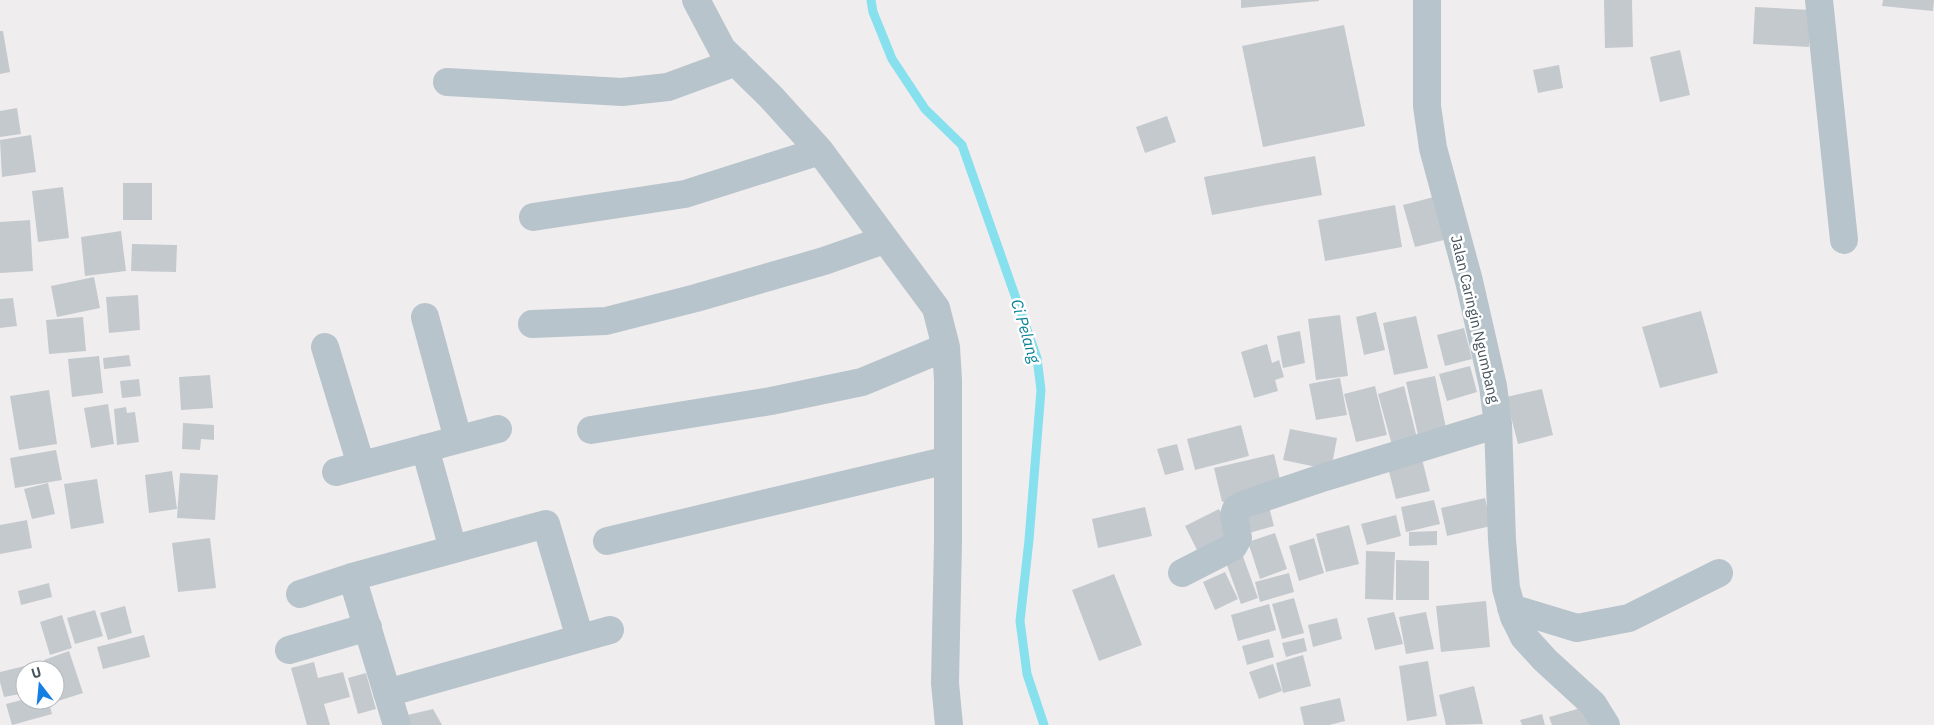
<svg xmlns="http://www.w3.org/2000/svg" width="1934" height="725" viewBox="0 0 1934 725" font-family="'IBM Plex Sans',sans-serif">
	<rect width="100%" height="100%" fill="#f0edee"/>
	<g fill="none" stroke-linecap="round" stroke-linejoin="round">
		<!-- stream -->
		<path stroke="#86e0ee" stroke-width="9" d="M 871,0 L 873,12 L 892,59 L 925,109 L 962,145 L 1037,358 L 1041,390 L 1029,540 L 1020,621 L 1027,674 L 1044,725"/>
	</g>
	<!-- building -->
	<path fill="#c4c9ce" d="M 1241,0 L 1319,0 L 1319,1 L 1241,8 Z
		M 1604,0 L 1632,0 L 1633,47 L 1605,48 Z
		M 1883,0 L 1934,0 L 1933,11 L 1882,6 Z
		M 1755,7 L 1811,10 L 1809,47 L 1753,44 Z
		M 1344,25 L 1365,126 L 1263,147 L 1242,46 Z
		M 0,31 L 3,31 L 10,72 L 0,74 Z
		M 1680,50 L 1690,95 L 1660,102 L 1650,57 Z
		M 1559,65 L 1563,88 L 1538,93 L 1533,70 Z
		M 17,108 L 21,134 L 0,137 L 0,111 Z
		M 1167,116 L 1176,142 L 1145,153 L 1136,127 Z
		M 31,135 L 36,172 L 2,177 L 0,140 Z
		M 1315,156 L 1322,195 L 1212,215 L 1204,177 Z
		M 123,183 L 152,183 L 152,220 L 123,220 Z
		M 63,187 L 69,238 L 38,242 L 32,191 Z
		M 1434,197 L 1444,240 L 1415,247 L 1403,205 Z
		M 1395,205 L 1402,247 L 1325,261 L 1318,220 Z
		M 30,220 L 33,271 L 0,273 L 0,222 Z
		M 121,231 L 126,271 L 85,276 L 81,237 Z
		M 132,244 L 177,245 L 176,272 L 131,271 Z
		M 94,277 L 100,308 L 57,317 L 51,286 Z
		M 138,295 L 140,330 L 109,333 L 106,297 Z
		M 13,298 L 17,326 L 0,328 L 0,299 Z
		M 1701,311 L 1718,373 L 1660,388 L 1642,327 Z
		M 1376,312 L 1385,350 L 1364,355 L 1356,317 Z
		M 1340,315 L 1348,376 L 1316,380 L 1308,319 Z
		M 1416,316 L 1428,368 L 1394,375 L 1383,323 Z
		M 83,317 L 86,351 L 49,354 L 46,320 Z
		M 1464,328 L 1472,359 L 1445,366 L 1437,335 Z
		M 1300,331 L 1305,363 L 1283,368 L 1277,336 Z
		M 1267,344 L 1272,363 L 1279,360 L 1284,377 L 1275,380 L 1278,391 L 1254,398 L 1241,352 Z
		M 129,355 L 131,366 L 104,369 L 103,358 Z
		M 99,356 L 103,393 L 72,397 L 68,359 Z
		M 1470,366 L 1477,392 L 1447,401 L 1439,374 Z
		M 210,375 L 213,408 L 181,410 L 179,377 Z
		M 1435,376 L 1446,428 L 1418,435 L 1406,382 Z
		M 1340,378 L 1347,415 L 1316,420 L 1309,384 Z
		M 139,379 L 141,396 L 122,398 L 120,381 Z
		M 1375,386 L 1387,435 L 1356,442 L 1344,394 Z
		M 1404,386 L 1418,442 L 1393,449 L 1378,394 Z
		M 1542,389 L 1553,435 L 1518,444 L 1506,397 Z
		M 49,390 L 57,444 L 19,450 L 10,396 Z
		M 108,404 L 114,444 L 91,448 L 84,408 Z
		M 126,407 L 127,413 L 135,412 L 139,442 L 117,445 L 114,409 Z
		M 183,423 L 214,425 L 214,440 L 201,439 L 200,450 L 182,449 Z
		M 1241,425 L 1249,456 L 1195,470 L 1187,439 Z
		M 1290,429 L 1337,438 L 1331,470 L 1283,460 Z
		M 1177,444 L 1184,470 L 1165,475 L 1157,449 Z
		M 56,450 L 62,480 L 15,488 L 10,458 Z
		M 1420,451 L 1430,491 L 1396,499 L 1386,460 Z
		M 1274,454 L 1282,488 L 1222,502 L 1214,468 Z
		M 172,471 L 177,509 L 149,513 L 145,475 Z
		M 180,473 L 218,475 L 215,520 L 177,518 Z
		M 97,479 L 104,523 L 71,529 L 64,484 Z
		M 48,483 L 55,514 L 32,519 L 24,489 Z
		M 1485,498 L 1491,526 L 1447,536 L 1441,508 Z
		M 1434,500 L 1440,524 L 1406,532 L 1401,507 Z
		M 1268,503 L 1274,526 L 1249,533 L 1242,510 Z
		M 1145,507 L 1152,536 L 1098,548 L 1092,519 Z
		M 1219,509 L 1235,541 L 1201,558 L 1185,526 Z
		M 1396,515 L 1401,536 L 1367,545 L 1361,524 Z
		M 27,520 L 32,548 L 0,554 L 0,525 Z
		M 1349,525 L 1359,564 L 1326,572 L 1316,534 Z
		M 1437,531 L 1437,545 L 1409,546 L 1409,532 Z
		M 1275,533 L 1287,569 L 1260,579 L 1248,542 Z
		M 210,538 L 216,588 L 178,592 L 172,543 Z
		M 1314,538 L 1324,573 L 1299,581 L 1289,546 Z
		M 1241,551 L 1258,598 L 1241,604 L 1224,557 Z
		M 1366,551 L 1395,552 L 1393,600 L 1365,599 Z
		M 1396,560 L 1429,561 L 1429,600 L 1396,600 Z
		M 1225,572 L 1238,599 L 1215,610 L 1203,582 Z
		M 1289,573 L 1294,592 L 1260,602 L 1255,582 Z
		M 1114,574 L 1142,645 L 1099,661 L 1072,590 Z
		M 49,583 L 52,597 L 21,605 L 18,591 Z
		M 1294,598 L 1304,633 L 1282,639 L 1272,604 Z
		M 1486,601 L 1490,647 L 1441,652 L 1436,606 Z
		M 1269,604 L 1276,630 L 1238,641 L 1231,615 Z
		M 125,606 L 132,633 L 108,640 L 100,613 Z
		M 95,610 L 103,636 L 75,644 L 67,618 Z
		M 1394,612 L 1403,644 L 1375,650 L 1367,618 Z
		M 1426,612 L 1434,649 L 1406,654 L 1399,617 Z
		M 62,615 L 72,648 L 50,655 L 40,622 Z
		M 1337,618 L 1342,639 L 1313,647 L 1308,625 Z
		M 144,635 L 150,657 L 103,669 L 97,647 Z
		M 1304,638 L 1307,651 L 1286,657 L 1282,643 Z
		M 1269,639 L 1274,657 L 1247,665 L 1242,646 Z
		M 69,651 L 83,693 L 58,701 L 55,692 L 55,670 L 48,670 L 44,660 Z
		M 1303,655 L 1311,686 L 1283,693 L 1276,663 Z
		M 1428,661 L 1437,716 L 1407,721 L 1399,666 Z
		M 314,662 L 318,678 L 343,672 L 350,697 L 324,704 L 330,725 L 307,725 L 291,668 Z
		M 37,663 L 39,670 L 25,670 L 25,693 L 4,697 L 0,682 L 0,672 Z
		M 1273,664 L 1282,691 L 1259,699 L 1249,672 Z
		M 366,673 L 376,709 L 358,714 L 348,678 Z
		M 1474,686 L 1483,724 L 1446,725 L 1439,695 Z
		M 1340,698 L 1345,721 L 1329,725 L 1304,725 L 1300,707 Z
		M 25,699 L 48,700 L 52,714 L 12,725 L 6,704 Z
		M 1588,706 L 1593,725 L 1552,725 L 1549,717 Z
		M 433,709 L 442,725 L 401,725 L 399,717 Z
		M 1542,714 L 1545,725 L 1522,725 L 1520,720 Z"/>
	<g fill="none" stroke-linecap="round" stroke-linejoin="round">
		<!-- minor -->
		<path stroke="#b8c4cb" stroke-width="28" d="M 696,0 L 722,49 L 770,96 L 820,151
			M 1427,0 L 1427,106 L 1433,148 L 1469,281 L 1493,386 L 1498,424 L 1502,540 L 1506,588 L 1514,617 L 1524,637 L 1545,660 L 1593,704 L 1606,725
			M 1819,0 L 1844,240
			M 447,82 L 622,92 L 668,87 L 736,62
			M 533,217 L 685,194 L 820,151 L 936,308 L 946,347 L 948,380 L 948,542 L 945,683 L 949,725
			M 425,317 L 458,439
			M 532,324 L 606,321 L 696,298 L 824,261 L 884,240
			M 325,347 L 361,465
			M 591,430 L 771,401 L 862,382 L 946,347
			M 425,448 L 453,549
			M 336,472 L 498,429
			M 607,541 L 948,460
			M 1182,573 L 1233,547 L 1238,538 L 1234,515 L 1236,509 L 1242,505 L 1325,477 L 1498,424
			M 352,577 L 397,725
			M 300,594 L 352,577 L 546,524 L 580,638
			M 1511,608 L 1577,628 L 1629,618 L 1719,573
			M 289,650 L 368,627
			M 387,693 L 610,630"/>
	</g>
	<g text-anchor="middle" stroke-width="5" stroke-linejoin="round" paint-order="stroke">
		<!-- street labels -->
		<g font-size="15" fill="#45535c" stroke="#fff">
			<text transform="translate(1475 319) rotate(77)" y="5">Jalan Caringin Ngumbang</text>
		</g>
		<!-- water labels -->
		<g font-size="16" font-style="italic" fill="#098295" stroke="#fff">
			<text transform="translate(1026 331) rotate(73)" y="6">Ci Pelang</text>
		</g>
	</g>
	<!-- north arrow -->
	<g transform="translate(40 685) rotate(344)"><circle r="24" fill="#ffffff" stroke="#b5babe"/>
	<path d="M0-4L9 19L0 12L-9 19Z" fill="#137fe5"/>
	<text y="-8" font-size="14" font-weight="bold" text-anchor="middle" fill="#45535c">U</text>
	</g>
</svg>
